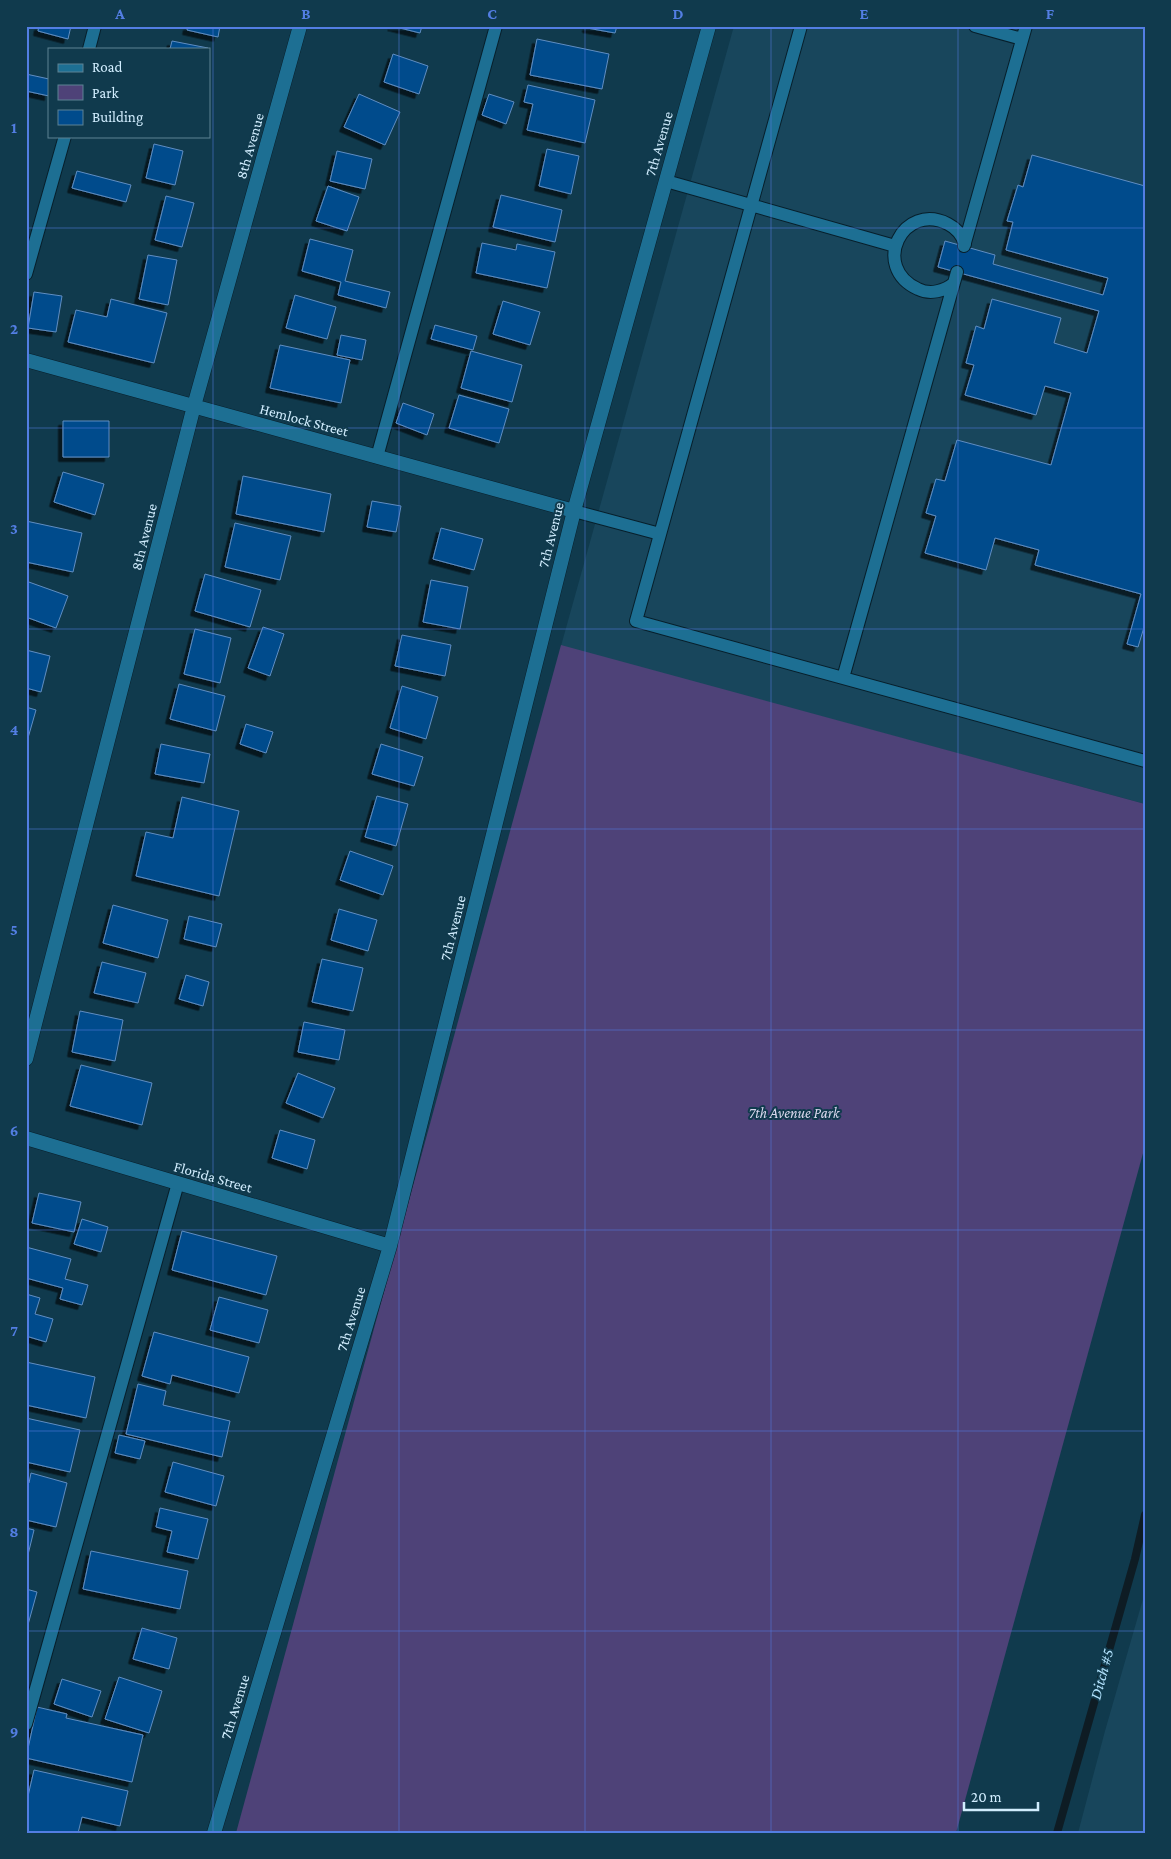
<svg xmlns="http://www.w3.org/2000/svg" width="1171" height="1859" viewBox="0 0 1171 1859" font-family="'Crimson Pro',serif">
	<defs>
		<filter id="shadow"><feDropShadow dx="-4.5" dy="4.5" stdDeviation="0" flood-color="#0009"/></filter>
	</defs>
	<rect width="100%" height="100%" fill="#103a4d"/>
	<!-- built -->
	<path fill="#18465c" d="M 734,26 L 1145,26 L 1145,804 L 561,646 Z
		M 1145,1592 L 1145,1833 L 1078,1833 L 1105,1731 Z"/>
	<!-- green -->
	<path fill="#4e4278" d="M 561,645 L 1145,804 L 1145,1146 L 956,1833 L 236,1833 Z"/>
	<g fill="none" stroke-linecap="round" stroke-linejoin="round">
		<!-- stream -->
		<path stroke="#0e1c24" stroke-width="8" d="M 1057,1833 L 1135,1559 L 1145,1515"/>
	</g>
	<!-- building -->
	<path fill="#004b8c" stroke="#5f8dc2" filter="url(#shadow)" d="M 39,26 L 71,26 L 68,39 L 38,31 Z
		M 188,26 L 220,26 L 218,37 L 187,30 Z
		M 392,26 L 422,26 L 420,33 Z
		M 587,26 L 617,26 L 615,33 L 587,28 Z
		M 537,39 L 609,54 L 602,89 L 530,75 Z
		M 172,41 L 208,48 L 207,49 L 170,49 Z
		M 393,54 L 428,66 L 419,94 L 384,82 Z
		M 26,74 L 49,79 L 49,96 L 26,91 Z
		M 528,85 L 595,100 L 585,143 L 527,130 L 533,104 L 524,102 Z
		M 359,94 L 400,112 L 385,145 L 344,127 Z
		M 489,94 L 514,102 L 506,124 L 482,115 Z
		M 154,144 L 183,151 L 175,185 L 146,178 Z
		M 547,149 L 579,156 L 571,194 L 539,186 Z
		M 337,151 L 372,159 L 365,189 L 330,181 Z
		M 1032,155 L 1145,186 L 1145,624 L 1138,647 L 1127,644 L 1141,594 L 1035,565 L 1039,550 L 995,538 L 986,570 L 925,553 L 936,516 L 926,513 L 936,479 L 945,481 L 957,440 L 1051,465 L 1071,393 L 1045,386 L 1036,415 L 965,395 L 974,365 L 966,363 L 976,326 L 984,329 L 992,299 L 1061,318 L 1054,343 L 1087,353 L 1099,311 L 938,267 L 945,241 L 995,255 L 993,264 L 1103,295 L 1108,278 L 1006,250 L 1013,222 L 1007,221 L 1018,185 L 1023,187 Z
		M 77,171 L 131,185 L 126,202 L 72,188 Z
		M 328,186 L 359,197 L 347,231 L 316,221 Z
		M 501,195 L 562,210 L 555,242 L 493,227 Z
		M 166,196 L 194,203 L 182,247 L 155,240 Z
		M 310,239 L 353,250 L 345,281 L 390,292 L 386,308 L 338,295 L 341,282 L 302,271 Z
		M 482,243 L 516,250 L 517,244 L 555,252 L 547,288 L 476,273 Z
		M 148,255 L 177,260 L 168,305 L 139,299 Z
		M 34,292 L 62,296 L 56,332 L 28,328 Z
		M 295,295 L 336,307 L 327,339 L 286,328 Z
		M 111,299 L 167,313 L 154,363 L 68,342 L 76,310 L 107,317 Z
		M 503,301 L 540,312 L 530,345 L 493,334 Z
		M 435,325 L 477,336 L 473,350 L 431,339 Z
		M 341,335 L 366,340 L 362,360 L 337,355 Z
		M 280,345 L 350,360 L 341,403 L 270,388 Z
		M 471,351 L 522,365 L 512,402 L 461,388 Z
		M 459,395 L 509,409 L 499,443 L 449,428 Z
		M 403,403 L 434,414 L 427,435 L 396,423 Z
		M 63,421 L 109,421 L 109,457 L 63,457 Z
		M 63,472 L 104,484 L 95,515 L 54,502 Z
		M 243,476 L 331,494 L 324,532 L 236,514 Z
		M 372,501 L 401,506 L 396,532 L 367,527 Z
		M 26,521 L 82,533 L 73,572 L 26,562 Z
		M 235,523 L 291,536 L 280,580 L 225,567 Z
		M 441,528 L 483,539 L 474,570 L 433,559 Z
		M 205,574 L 261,590 L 250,627 L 195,611 Z
		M 431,580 L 468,587 L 460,629 L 423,622 Z
		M 26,581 L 68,596 L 56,628 L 26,617 Z
		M 263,627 L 284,634 L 270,676 L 248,668 Z
		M 195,629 L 231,638 L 220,683 L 184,674 Z
		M 402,635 L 451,645 L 445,676 L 395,666 Z
		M 26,650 L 50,656 L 41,692 L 26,688 Z
		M 179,684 L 225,696 L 216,731 L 170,719 Z
		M 402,686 L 438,697 L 426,739 L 390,728 Z
		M 26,707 L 36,710 L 28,738 L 26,737 Z
		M 246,724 L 273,732 L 266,753 L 240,744 Z
		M 161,744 L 210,754 L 204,783 L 155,774 Z
		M 381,744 L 423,757 L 414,786 L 372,774 Z
		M 377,796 L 408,804 L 396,846 L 365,837 Z
		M 182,797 L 239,811 L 219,896 L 136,876 L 146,832 L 173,838 Z
		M 350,851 L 393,866 L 383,895 L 340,880 Z
		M 113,905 L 168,920 L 158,958 L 103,943 Z
		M 339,909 L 377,920 L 368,951 L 331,940 Z
		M 189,916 L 222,924 L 216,947 L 184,939 Z
		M 322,959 L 363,968 L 353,1011 L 312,1002 Z
		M 102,962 L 146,973 L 138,1003 L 94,993 Z
		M 186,975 L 209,982 L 203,1006 L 179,999 Z
		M 80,1011 L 123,1020 L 115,1061 L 72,1052 Z
		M 304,1022 L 345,1030 L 339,1060 L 298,1052 Z
		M 81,1065 L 152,1083 L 142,1125 L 70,1106 Z
		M 298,1073 L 335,1088 L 323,1118 L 286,1103 Z
		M 280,1130 L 315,1140 L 307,1169 L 272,1158 Z
		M 39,1193 L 81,1202 L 74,1232 L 32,1223 Z
		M 82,1219 L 108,1227 L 101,1252 L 74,1244 Z
		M 182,1231 L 277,1256 L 266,1295 L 172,1270 Z
		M 26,1247 L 71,1259 L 65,1279 L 88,1285 L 82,1305 L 60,1299 L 63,1288 L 26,1278 Z
		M 26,1294 L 40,1298 L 35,1314 L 53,1319 L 46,1342 L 26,1336 Z
		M 219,1297 L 268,1310 L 259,1343 L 210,1330 Z
		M 154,1332 L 249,1357 L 239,1393 L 172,1375 L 170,1384 L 142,1376 Z
		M 26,1362 L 95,1377 L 86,1418 L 26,1405 Z
		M 138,1384 L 166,1391 L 163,1405 L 230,1421 L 222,1457 L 126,1434 Z
		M 26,1418 L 80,1430 L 70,1472 L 26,1462 Z
		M 119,1435 L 145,1441 L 140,1459 L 115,1453 Z
		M 173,1462 L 224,1476 L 216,1506 L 165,1492 Z
		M 31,1473 L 67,1483 L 56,1527 L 26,1520 L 26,1482 L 29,1483 Z
		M 160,1508 L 208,1519 L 198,1559 L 167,1552 L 172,1531 L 156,1527 Z
		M 26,1528 L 34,1530 L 26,1563 Z
		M 91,1551 L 188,1571 L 180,1609 L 83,1589 Z
		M 26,1589 L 37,1592 L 26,1632 Z
		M 142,1628 L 177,1638 L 169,1669 L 133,1659 Z
		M 119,1677 L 162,1691 L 149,1733 L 105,1719 Z
		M 62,1679 L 101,1691 L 92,1717 L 54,1704 Z
		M 37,1707 L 67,1714 L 66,1718 L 143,1735 L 132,1782 L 26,1758 Z
		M 34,1770 L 128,1791 L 120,1826 L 82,1817 L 78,1833 L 26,1833 L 26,1805 Z"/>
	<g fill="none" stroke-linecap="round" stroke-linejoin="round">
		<defs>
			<path id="service" d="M 801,26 L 636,621 L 1145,761
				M 975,26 L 1022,39
				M 89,49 L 95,26
				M 666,181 L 895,246
				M 964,246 L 1026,26
				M 26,274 L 65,136
				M 954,283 C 945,291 930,295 918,289 C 870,267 903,201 948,224 C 956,228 962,235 965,244
				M 377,457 L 496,26
				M 574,511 L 660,534
				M 843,678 L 957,272
				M 26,1724 L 178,1183"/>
			<path id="minor" d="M 26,360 L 574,511
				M 26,1059 L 194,406 L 300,26"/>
			<path id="tertiary" d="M 26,1138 L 390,1246
				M 214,1833 L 390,1246 L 574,511 L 709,26"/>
		</defs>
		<!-- service casing -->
		<use href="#service" stroke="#071f2b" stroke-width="14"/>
		<!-- minor casing -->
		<use href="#minor" stroke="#071f2b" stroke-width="15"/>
		<!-- tertiary casing -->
		<use href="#tertiary" stroke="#071f2b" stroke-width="15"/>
		<!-- service -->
		<use href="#service" stroke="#1d6f93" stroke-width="12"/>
		<!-- minor -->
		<use href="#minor" stroke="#1d6f93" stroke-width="14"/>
		<!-- tertiary -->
		<use href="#tertiary" stroke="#1d6f93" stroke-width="14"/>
	</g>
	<!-- grid -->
	<path fill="none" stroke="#537ee3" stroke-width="1" stroke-opacity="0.55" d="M 213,26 L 213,1833M 399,26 L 399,1833M 585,26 L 585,1833M 771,26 L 771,1833M 958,26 L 958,1833M 26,228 L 1145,228M 26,428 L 1145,428M 26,629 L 1145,629M 26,829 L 1145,829M 26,1030 L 1145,1030M 26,1230 L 1145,1230M 26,1431 L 1145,1431M 26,1631 L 1145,1631"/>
	<g text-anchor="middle" stroke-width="4" stroke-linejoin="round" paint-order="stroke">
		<!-- street labels -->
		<g font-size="15" fill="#d1edfe" stroke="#103a4d">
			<text transform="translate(659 144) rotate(-74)" y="5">7th Avenue</text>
			<text transform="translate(250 146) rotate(-74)" y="5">8th Avenue</text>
			<text transform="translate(304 420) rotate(15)" y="5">Hemlock Street</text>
			<text transform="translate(551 535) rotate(-76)" y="5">7th Avenue</text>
			<text transform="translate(144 537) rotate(-76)" y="5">8th Avenue</text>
			<text transform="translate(453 928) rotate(-76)" y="5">7th Avenue</text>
			<text transform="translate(213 1177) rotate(16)" y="5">Florida Street</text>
			<text transform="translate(351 1319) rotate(-73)" y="5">7th Avenue</text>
			<text transform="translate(235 1707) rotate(-73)" y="5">7th Avenue</text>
		</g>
		<!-- park labels -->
		<g font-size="15" font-style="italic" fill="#dad7ed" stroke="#103a4d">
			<text x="794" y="1118">7th Avenue Park</text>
		</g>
		<!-- water labels -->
		<g font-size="16" font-style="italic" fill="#b2e2fd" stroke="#103a4d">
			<text transform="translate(1101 1674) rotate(-75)" y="6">Ditch #5</text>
		</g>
	</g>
	<!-- border -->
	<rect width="1171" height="1859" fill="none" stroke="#103a4d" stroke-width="55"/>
	<!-- legend -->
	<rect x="48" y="48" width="162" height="90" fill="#103a4d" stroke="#5d8294"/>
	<rect x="58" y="64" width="25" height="8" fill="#1d6f93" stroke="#5d8294"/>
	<text x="92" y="72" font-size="15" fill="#d1edfe">Road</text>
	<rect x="58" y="85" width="25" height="15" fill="#4e4278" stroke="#5d8294"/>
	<text x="92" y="98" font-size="15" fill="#d1edfe">Park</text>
	<rect x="58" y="110" width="25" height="15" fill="#004b8c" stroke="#5d8294"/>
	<text x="92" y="122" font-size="15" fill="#d1edfe">Building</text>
	<!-- scale -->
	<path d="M964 1802v8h74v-8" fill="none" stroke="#d1edfe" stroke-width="2.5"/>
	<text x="971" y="1802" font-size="15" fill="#d1edfe" stroke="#103a4d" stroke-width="4" paint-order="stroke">20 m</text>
	<rect x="28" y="28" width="1116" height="1804" fill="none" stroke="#537ee3" stroke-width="2"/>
	<g font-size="16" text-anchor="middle" font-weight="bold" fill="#537ee3">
		<text x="120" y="19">A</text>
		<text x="306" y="19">B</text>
		<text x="492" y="19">C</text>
		<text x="678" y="19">D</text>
		<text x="864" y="19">E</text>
		<text x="1050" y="19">F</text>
		<text x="14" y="133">1</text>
		<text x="14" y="334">2</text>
		<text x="14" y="534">3</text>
		<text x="14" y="735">4</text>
		<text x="14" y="935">5</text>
		<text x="14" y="1136">6</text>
		<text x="14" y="1336">7</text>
		<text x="14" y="1537">8</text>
		<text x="14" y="1737">9</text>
	</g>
</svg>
